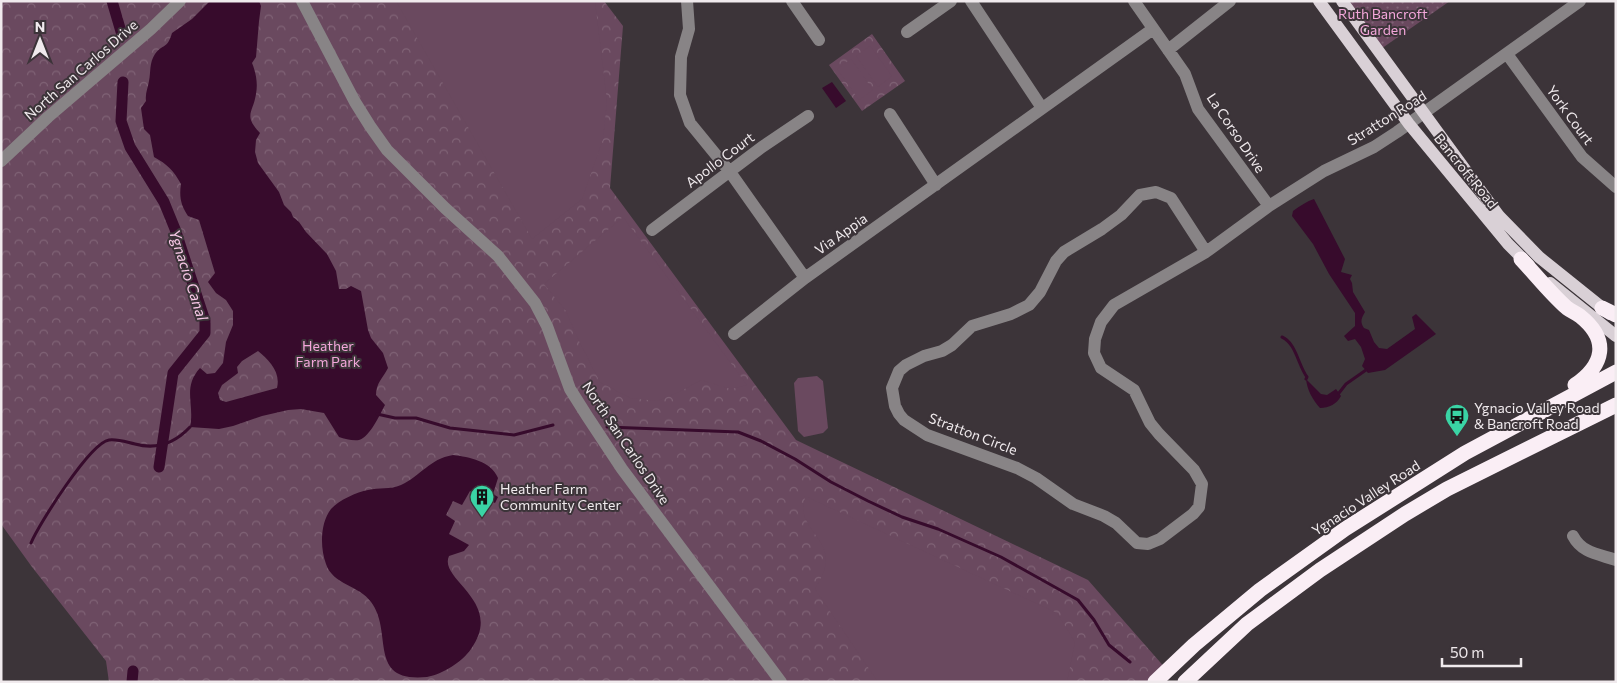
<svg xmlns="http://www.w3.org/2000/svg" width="1617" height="683" viewBox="0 0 1617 683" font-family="Commissioner,sans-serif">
	<defs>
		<pattern id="grass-dots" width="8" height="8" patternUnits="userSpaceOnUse" patternTransform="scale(1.25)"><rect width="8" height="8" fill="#6a495f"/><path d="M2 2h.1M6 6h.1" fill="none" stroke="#806376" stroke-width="1.8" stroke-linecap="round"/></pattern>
		<pattern id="forest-crowns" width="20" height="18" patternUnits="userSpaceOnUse" patternTransform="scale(1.25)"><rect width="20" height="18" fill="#6a495f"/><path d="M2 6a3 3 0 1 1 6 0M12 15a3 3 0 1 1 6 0" fill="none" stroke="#806376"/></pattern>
	</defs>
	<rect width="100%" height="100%" fill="#3c3439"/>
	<!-- grass -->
	<path fill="url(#grass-dots)" d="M 1342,1 L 1450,1 L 1378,51 Z"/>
	<!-- forest -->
	<path fill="url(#forest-crowns)" d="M 1,1 L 604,1 L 623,26 L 610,188 L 796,440 L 1088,580 L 1167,670 L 1155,682 L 109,682 L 106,661 L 32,567 L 1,524 Z
		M 872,34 L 905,81 L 862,111 L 829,65 Z"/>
	<!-- pitch -->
	<path fill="#6a495f" d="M 396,1 L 595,1 L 607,101 L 603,139 L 582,199 L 532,239 Z
		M 870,46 L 892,76 L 878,87 L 856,56 Z
		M 851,59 L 873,90 L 859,100 L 837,69 Z
		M 623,217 L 747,385 L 731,389 L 701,380 L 679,392 L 657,401 L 630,398 L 600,382 L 579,341 L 566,311 L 544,284 Z
		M 817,376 L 823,381 L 828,428 L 823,433 L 804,437 L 798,431 L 794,383 L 798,378 Z
		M 805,496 L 1057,613 L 1075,642 L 1067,682 L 878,682 L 815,589 C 820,580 826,571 826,559 C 826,540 804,528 803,508 C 803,505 805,500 805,496 Z"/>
	<!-- water -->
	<path fill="#370b2c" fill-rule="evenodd" d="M 210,1 L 259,1 L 261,6 L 259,21 L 256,57 L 252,63 C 256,73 258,83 256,94 C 253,113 243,115 260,133 L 256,140 L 255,152 L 258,163 L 279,192 L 284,205 L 291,212 L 293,217 L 299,222 L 306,232 L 327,254 L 336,271 L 339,289 L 346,289 L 351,286 L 361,291 L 368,330 L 371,338 L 383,353 L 388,368 C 383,378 376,383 376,395 L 385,405 C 380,414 370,437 359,440 C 353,441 345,439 339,437 L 324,413 L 301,409 L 288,410 L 262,416 L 233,426 L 219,429 L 190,427 C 195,404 182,388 200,368 L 207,374 L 215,373 L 223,363 L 226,342 L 233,325 L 233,311 L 226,300 L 216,293 L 208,282 L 215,273 L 199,220 L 188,216 C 181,206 179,197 181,184 C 174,171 167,164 154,157 L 150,135 L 144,129 L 141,108 L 146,101 C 145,93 148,88 149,81 C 151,72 149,63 155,54 C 163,43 167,50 172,33 L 192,19 ZM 258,351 C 269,360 281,372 277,388 L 226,402 L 220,400 L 218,393 L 222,385 L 238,373 L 237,367 L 242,361 Z
		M 832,82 L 846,101 L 836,108 L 822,88 Z
		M 1314,199 L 1345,259 L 1341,272 L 1352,275 L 1350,279 L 1352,283 L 1353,292 L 1365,312 C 1361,319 1360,322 1364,328 L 1369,330 L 1374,342 L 1379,348 L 1387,349 L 1415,329 L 1412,317 L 1416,314 L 1436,334 L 1385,370 L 1368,373 L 1362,366 L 1365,359 L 1361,347 L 1355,339 L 1348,341 L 1344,336 L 1355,326 L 1355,313 L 1329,274 L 1313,244 L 1292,216 L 1293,211 C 1300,206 1307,201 1314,199 Z
		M 1306,379 L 1321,394 L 1327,395 L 1336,389 L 1341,396 C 1337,404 1329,408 1320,408 C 1313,400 1307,390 1306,379 Z
		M 453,455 C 469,457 491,461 498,478 L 493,494 L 498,497 L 495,503 L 470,491 L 462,505 L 453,501 L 446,515 L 455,521 L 449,534 L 469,545 L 464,551 L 449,556 C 438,580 505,601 471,649 C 462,662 443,674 427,677 C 366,683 394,632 371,602 C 359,585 333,585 326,564 C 320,548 320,523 331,509 C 339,500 357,492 368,490 C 379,487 390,490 401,485 C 421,476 429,459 453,455 Z"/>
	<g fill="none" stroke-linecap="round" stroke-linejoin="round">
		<!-- stream -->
		<path stroke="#370b2c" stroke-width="3" d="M 1282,337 C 1296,343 1298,365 1307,377 L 1306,379
			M 1339,393 L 1346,384 L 1366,370
			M 377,414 L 395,418 L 416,418 L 450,428 L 514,435 L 553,425
			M 607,427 L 738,432 L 761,441 L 795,459 L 831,482 L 868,501 L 902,517 L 938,529 L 1001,557 L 1078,600 L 1094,620 L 1109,645 L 1130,662
			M 31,543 C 39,524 90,443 109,440 C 118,439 126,442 135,444 C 157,450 175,443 190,427"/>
		<!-- canal -->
		<path stroke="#370b2c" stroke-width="11" d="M 112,1 L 122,35
			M 123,82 L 121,121 L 130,147 L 164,202 L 175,229 L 205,321 L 205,333 L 173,373 L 159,467
			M 132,682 L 133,671"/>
		<!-- minor -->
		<path stroke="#888486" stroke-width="12" d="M 302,1 L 355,102 L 370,126 L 387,150 L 445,208 L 498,256 L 535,303 L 547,326 L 570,389 L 587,416 L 622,469 L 781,682
			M 687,1 L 689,29 L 681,57 L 680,95 L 690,123 L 730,172 L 805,278
			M 792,1 L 819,40
			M 971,1 L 1042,108
			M 1134,1 L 1185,74 L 1198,109 L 1269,206
			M 907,32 L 951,1
			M 1168,50 L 1230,1
			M 1507,54 L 1582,157 L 1616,187
			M 890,114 L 936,185
			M 1,161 L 48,117 L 151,29 L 180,1
			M 1156,192 L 1171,198 L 1206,252 L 1114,305 L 1101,322 L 1095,339 L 1094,353 L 1101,368 L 1134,390 L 1150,423 L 1159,434 L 1194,470 L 1202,484 L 1199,507 L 1193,514 L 1160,539 L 1148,544 L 1137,543 L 1116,523 L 1104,516 L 1073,504 L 1036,478 L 1017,468 L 927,435 L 904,420 L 899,414 L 895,406 L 892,388 L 899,371 L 906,365 L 924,356 L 942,351 L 952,345 L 972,326 L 1011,314 L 1029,305 L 1040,292 L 1056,261 L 1064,252 L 1102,229 L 1121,215 L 1140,195 Z
			M 652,230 L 762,147 L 808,116
			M 1206,252 L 1269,206 L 1324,171 L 1374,147 L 1397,132 L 1580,1
			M 734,334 L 805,278 L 1153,29
			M 1573,536 C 1582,553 1598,554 1616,560"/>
		<!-- major -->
		<path stroke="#d9d0d6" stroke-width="12" d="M 1319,1 L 1409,124 L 1508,244 L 1529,265
			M 1342,1 L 1499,216 L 1539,257 L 1610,314
			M 1550,283 L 1616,336"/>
		<!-- highway -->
		<path stroke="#faeef5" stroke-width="15" d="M 1521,259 C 1536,275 1550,293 1567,308 C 1571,311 1576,313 1580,316 C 1610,340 1604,365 1575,385
			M 1602,308 L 1616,315
			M 1155,682 L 1194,645 L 1260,590 L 1345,529 L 1465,453 L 1616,372
			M 1185,682 L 1247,624 L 1320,570 L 1405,514 L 1447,489 L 1616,405"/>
	</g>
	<!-- icons -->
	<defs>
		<symbol id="bus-pin" viewBox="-11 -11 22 30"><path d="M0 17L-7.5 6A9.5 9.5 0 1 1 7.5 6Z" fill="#3ad4a5" stroke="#3c3439"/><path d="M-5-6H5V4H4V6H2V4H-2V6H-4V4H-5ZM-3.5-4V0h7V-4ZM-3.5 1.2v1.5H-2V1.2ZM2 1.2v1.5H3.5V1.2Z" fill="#111"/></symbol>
		<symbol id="building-pin" viewBox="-11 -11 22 30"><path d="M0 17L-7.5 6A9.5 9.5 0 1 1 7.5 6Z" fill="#3ad4a5" stroke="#3c3439"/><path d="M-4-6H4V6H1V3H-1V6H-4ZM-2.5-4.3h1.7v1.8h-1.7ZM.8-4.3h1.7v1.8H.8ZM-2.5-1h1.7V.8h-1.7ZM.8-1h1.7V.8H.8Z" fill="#111"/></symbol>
	</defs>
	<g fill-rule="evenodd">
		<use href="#bus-pin" x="1443" y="402" width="28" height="38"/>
		<use href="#building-pin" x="468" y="483" width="28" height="38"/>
	</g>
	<g text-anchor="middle" stroke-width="4" stroke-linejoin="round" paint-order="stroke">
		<!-- park labels -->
		<g font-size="14" fill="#f3a6da" stroke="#3c3439">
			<text x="1383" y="19">Ruth Bancroft<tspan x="1383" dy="16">Garden</tspan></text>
			<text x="328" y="351">Heather<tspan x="328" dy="16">Farm Park</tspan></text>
		</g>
		<!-- street labels -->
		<g font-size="14" fill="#f0eaed" stroke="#3c3439">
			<text transform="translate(81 70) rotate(-41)" y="5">North San Carlos Drive</text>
			<text transform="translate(1570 115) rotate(54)" y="5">York Court</text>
			<text transform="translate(1387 118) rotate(-32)" y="5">Stratton Road</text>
			<text transform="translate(1236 133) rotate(56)" y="5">La Corso Drive</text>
			<text transform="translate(720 160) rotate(-37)" y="5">Apollo Court</text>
			<text transform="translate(1466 171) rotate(51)" y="5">Bancroft Road</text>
			<text transform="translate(841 234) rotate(-35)" y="5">Via Appia</text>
			<text transform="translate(973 434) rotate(21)" y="5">Stratton Circle</text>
			<text transform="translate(626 443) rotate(56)" y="5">North San Carlos Drive</text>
			<text transform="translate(1366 498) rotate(-33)" y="5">Ygnacio Valley Road</text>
		</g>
		<!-- poi labels -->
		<g font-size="14" fill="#f0eaed" stroke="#3c3439" text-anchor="start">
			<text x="1474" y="413">Ygnacio Valley Road<tspan x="1474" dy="16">&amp; Bancroft Road</tspan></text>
			<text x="500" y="494">Heather Farm<tspan x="500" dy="16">Community Center</tspan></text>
		</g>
		<!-- water labels -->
		<g font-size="15" font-style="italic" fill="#f7c7e6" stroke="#3c3439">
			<text transform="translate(188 275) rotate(72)" y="5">Ygnacio Canal</text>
		</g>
	</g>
	<!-- border -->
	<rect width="1617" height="683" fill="none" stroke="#f0eaed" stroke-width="5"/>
	<!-- north arrow -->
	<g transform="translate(40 40)" stroke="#3c3439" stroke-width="4" paint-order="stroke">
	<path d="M0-4L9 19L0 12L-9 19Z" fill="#f0eaed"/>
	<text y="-8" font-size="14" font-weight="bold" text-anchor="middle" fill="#f0eaed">N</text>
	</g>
	<!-- scale -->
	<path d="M1442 658v8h79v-8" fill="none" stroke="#f0eaed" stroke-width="2.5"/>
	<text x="1450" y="658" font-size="15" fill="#f0eaed" stroke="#3c3439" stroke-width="4" paint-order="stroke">50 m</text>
</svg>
